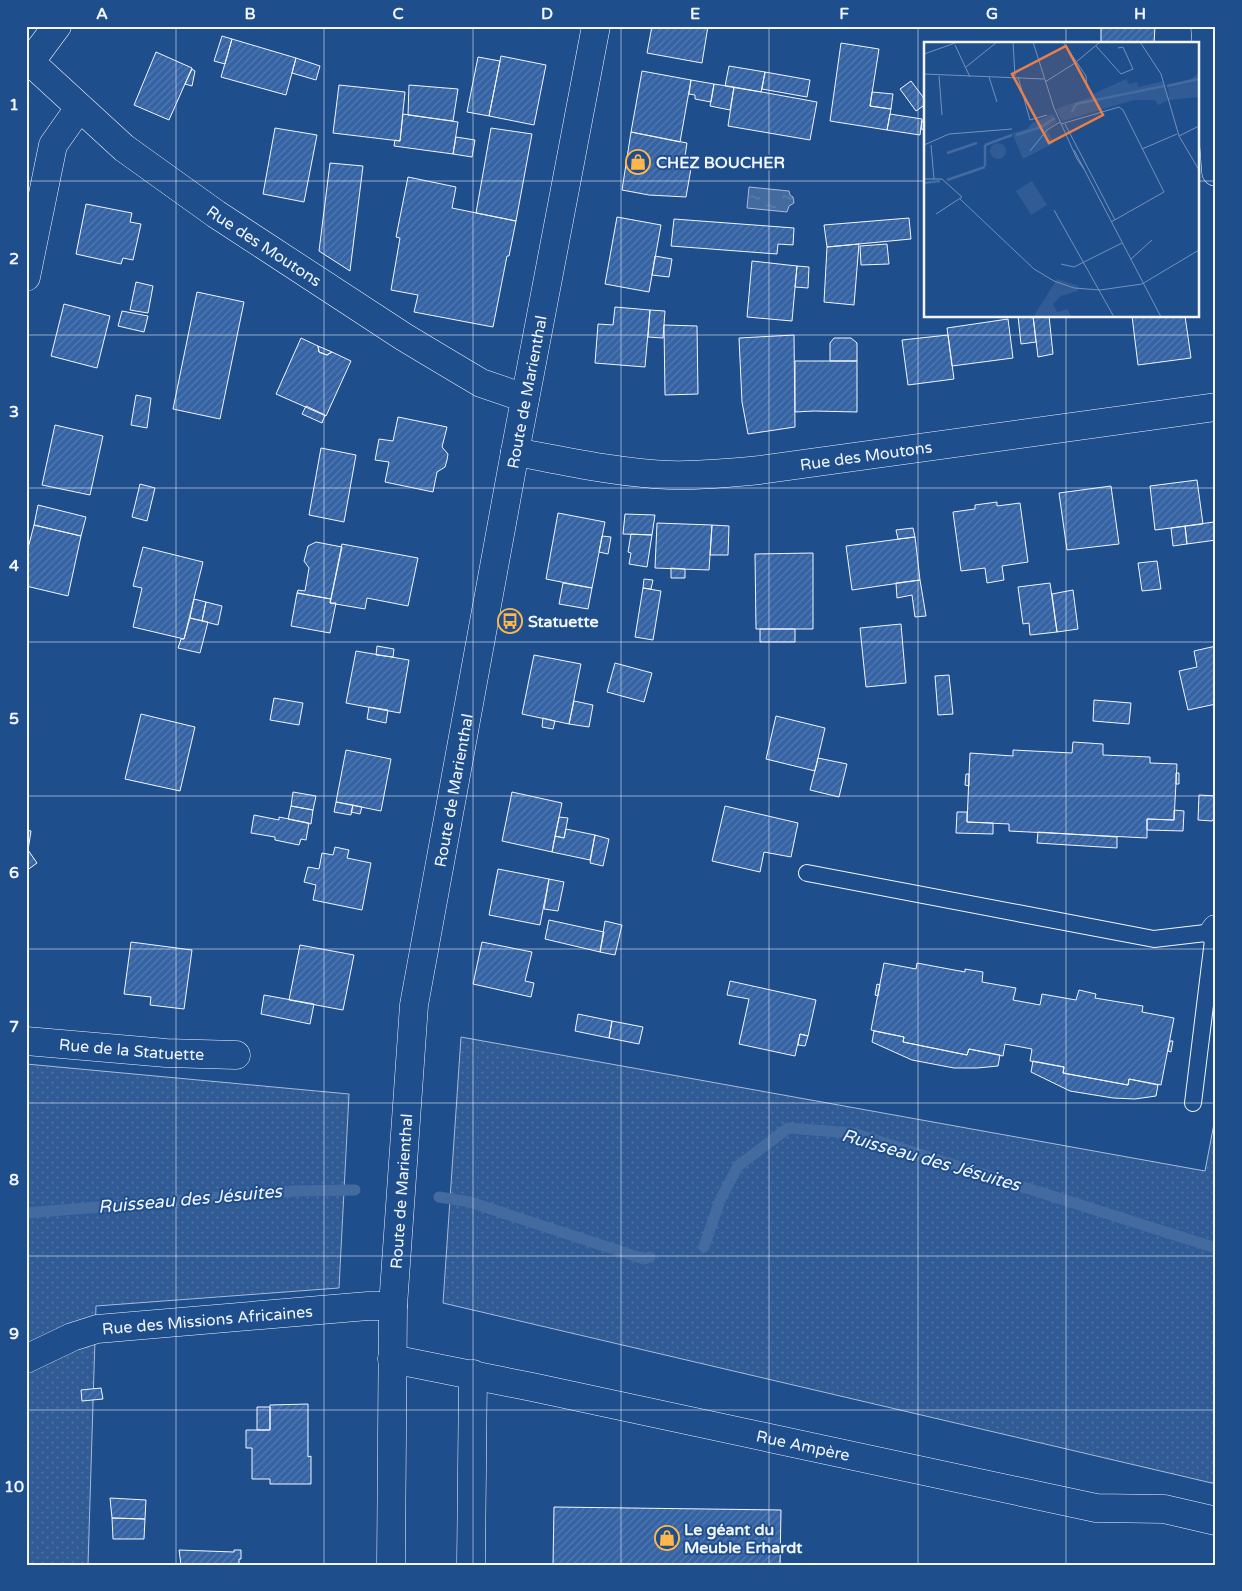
<svg xmlns="http://www.w3.org/2000/svg" width="1242" height="1591" viewBox="0 0 1242 1591" font-family="'Varela Round',sans-serif">
	<defs>
		<pattern id="grass-dots" width="8" height="8" patternUnits="userSpaceOnUse" patternTransform="scale(1.25)"><rect width="8" height="8" fill="#305b95"/><path d="M2 2h.1M6 6h.1" fill="none" stroke="#4e73a5" stroke-width="1.8" stroke-linecap="round"/></pattern>
		<pattern id="water-ripples" width="26" height="14" patternUnits="userSpaceOnUse" patternTransform="scale(1.25)"><rect width="26" height="14" fill="#446ba0"/><path d="M2 4q2-2 4 0t4 0M15 11q2-2 4 0t4 0" fill="none" stroke="#5f81ae"/></pattern>
		<pattern id="building-hatch" width="6" height="6" patternUnits="userSpaceOnUse" patternTransform="scale(1.25)"><rect width="6" height="6" fill="#3563a3"/><path d="M-1 1l2-2M0 6l6-6M5 7l2-2" fill="none" stroke="#537ab1"/></pattern>
	</defs>
	<rect width="100%" height="100%" fill="#1f4e8c"/>
	<!-- grass -->
	<path fill="url(#grass-dots)" stroke="#a8bbd7" d="M 461,1037 L 1205,1171 L 1216,1113 L 1216,1484 L 443,1303 Z
		M 26,1064 L 349,1094 L 339,1288 L 96,1306 L 88,1565 L 26,1565 Z"/>
	<!-- water -->
	<path fill="url(#water-ripples)" stroke="#a8bbd7" d="M 749,187 L 789,191 L 790,195 L 793,197 L 794,203 L 789,206 L 787,212 L 747,208 Z"/>
	<g fill="none" stroke-linecap="round" stroke-linejoin="round">
		<!-- stream -->
		<path stroke="#446ba0" stroke-width="11" d="M 439,1197 L 470,1202 L 644,1259 L 650,1257
			M 26,1213 L 294,1191 L 355,1190
			M 704,1247 L 720,1200 L 738,1166 L 788,1128 L 853,1133 L 1216,1248"/>
	</g>
	<!-- building -->
	<path fill="url(#building-hatch)" stroke="#f2f6ff" d="M 652,26 L 708,26 L 702,63 L 647,53 Z
		M 1101,26 L 1155,26 L 1154,44 L 1101,44 Z
		M 222,36 L 232,39 L 225,64 L 214,61 Z
		M 232,39 L 296,58 L 286,95 L 221,77 Z
		M 841,43 L 879,49 L 870,106 L 891,109 L 887,130 L 830,121 Z
		M 156,52 L 192,68 L 169,120 L 134,105 Z
		M 501,56 L 546,65 L 534,125 L 489,116 Z
		M 478,57 L 500,61 L 489,116 L 467,112 Z
		M 296,58 L 320,66 L 316,80 L 292,73 Z
		M 729,66 L 765,72 L 761,92 L 725,86 Z
		M 192,69 L 195,71 L 192,86 L 185,84 Z
		M 642,71 L 691,80 L 680,142 L 631,132 Z
		M 765,72 L 810,80 L 807,97 L 762,89 Z
		M 691,80 L 714,84 L 711,102 L 695,99 L 695,95 L 689,94 Z
		M 911,81 L 926,101 L 926,104 L 916,111 L 900,89 Z
		M 714,84 L 734,87 L 730,110 L 710,106 Z
		M 339,85 L 405,92 L 400,141 L 333,133 Z
		M 409,85 L 458,89 L 453,121 L 408,115 Z
		M 734,87 L 817,102 L 810,140 L 728,126 Z
		M 872,92 L 893,94 L 891,109 L 870,106 Z
		M 403,114 L 458,122 L 453,154 L 394,146 L 395,140 L 400,141 Z
		M 890,114 L 922,119 L 920,135 L 887,130 Z
		M 922,121 L 926,122 L 926,130 L 921,129 Z
		M 275,128 L 317,135 L 304,202 L 263,194 Z
		M 491,128 L 532,134 L 516,221 L 476,213 Z
		M 631,132 L 687,143 L 685,156 L 693,157 L 686,197 L 649,195 L 622,190 Z
		M 456,137 L 475,140 L 472,157 L 453,154 Z
		M 330,163 L 363,166 L 350,271 L 319,251 Z
		M 408,177 L 456,187 L 452,208 L 516,221 L 509,256 L 507,256 L 493,327 L 414,312 L 418,295 L 391,290 L 400,238 L 396,237 Z
		M 86,204 L 132,213 L 130,222 L 141,224 L 133,260 L 123,258 L 121,264 L 76,254 Z
		M 617,217 L 661,225 L 649,292 L 605,284 Z
		M 909,218 L 911,239 L 827,247 L 824,225 Z
		M 674,219 L 794,228 L 793,245 L 778,244 L 777,254 L 671,246 Z
		M 859,244 L 854,305 L 824,302 L 827,247 Z
		M 887,244 L 889,264 L 861,265 L 860,246 Z
		M 655,256 L 672,259 L 669,277 L 652,275 Z
		M 752,261 L 797,266 L 792,321 L 747,317 Z
		M 797,266 L 809,267 L 808,288 L 795,287 Z
		M 136,282 L 153,286 L 148,313 L 130,310 Z
		M 197,292 L 244,302 L 220,419 L 173,409 Z
		M 64,304 L 110,316 L 97,368 L 51,356 Z
		M 615,307 L 650,310 L 645,367 L 595,363 L 598,324 L 613,325 Z
		M 650,310 L 665,311 L 663,338 L 648,337 Z
		M 122,311 L 148,316 L 144,332 L 118,326 Z
		M 1018,316 L 1033,316 L 1036,342 L 1021,344 Z
		M 1033,316 L 1049,316 L 1053,354 L 1038,357 Z
		M 1132,316 L 1185,316 L 1191,358 L 1138,365 Z
		M 1008,319 L 1013,358 L 952,366 L 947,328 Z
		M 664,325 L 697,326 L 698,394 L 665,395 Z
		M 794,335 L 795,427 L 748,434 L 742,402 L 739,338 Z
		M 948,335 L 954,379 L 908,385 L 902,340 Z
		M 301,338 L 318,346 L 319,352 L 327,355 L 332,352 L 351,361 L 326,416 L 276,394 Z
		M 834,338 L 851,338 L 857,343 L 857,361 L 830,361 L 830,343 Z
		M 318,346 L 332,352 L 327,355 L 319,352 Z
		M 795,361 L 857,361 L 857,412 L 814,411 L 795,412 Z
		M 136,395 L 151,398 L 147,428 L 131,425 Z
		M 306,406 L 325,415 L 322,423 L 302,414 Z
		M 398,417 L 447,427 L 442,447 L 448,454 L 447,460 L 445,467 L 437,472 L 433,492 L 385,482 L 389,462 L 375,460 L 379,439 L 393,441 Z
		M 55,425 L 103,436 L 90,495 L 42,485 Z
		M 321,448 L 356,455 L 344,522 L 309,515 Z
		M 1197,480 L 1203,524 L 1155,530 L 1150,486 Z
		M 140,484 L 155,488 L 147,521 L 132,517 Z
		M 1111,486 L 1119,544 L 1067,550 L 1059,493 Z
		M 997,502 L 997,506 L 1020,503 L 1028,562 L 1002,566 L 1004,580 L 987,583 L 985,568 L 961,571 L 953,512 L 975,509 L 975,505 Z
		M 38,505 L 86,517 L 81,536 L 34,525 Z
		M 558,513 L 605,522 L 592,588 L 546,579 Z
		M 625,514 L 655,515 L 652,535 L 623,534 Z
		M 1214,522 L 1216,540 L 1187,544 L 1185,526 Z
		M 657,523 L 712,525 L 709,570 L 655,568 Z
		M 34,525 L 81,536 L 68,596 L 26,586 L 26,556 Z
		M 712,525 L 729,526 L 728,555 L 710,555 Z
		M 1185,526 L 1187,544 L 1173,546 L 1171,528 Z
		M 913,528 L 915,537 L 898,539 L 896,530 Z
		M 631,534 L 652,535 L 647,567 L 629,564 L 631,553 L 628,552 Z
		M 602,536 L 611,537 L 608,554 L 599,552 Z
		M 915,537 L 920,580 L 852,590 L 846,546 Z
		M 316,542 L 342,547 L 331,599 L 297,593 L 298,590 L 305,591 L 309,568 L 304,561 L 308,546 Z
		M 342,544 L 418,558 L 408,606 L 367,598 L 365,609 L 330,603 Z
		M 143,547 L 203,562 L 184,639 L 133,627 L 142,588 L 133,586 Z
		M 813,553 L 813,629 L 756,629 L 755,554 Z
		M 1157,561 L 1161,589 L 1142,591 L 1138,563 Z
		M 671,568 L 685,569 L 685,578 L 671,578 Z
		M 644,579 L 653,580 L 651,589 L 643,588 Z
		M 920,580 L 926,616 L 915,617 L 912,595 L 897,598 L 896,583 Z
		M 563,583 L 592,588 L 588,609 L 559,604 Z
		M 1050,583 L 1057,632 L 1030,635 L 1029,623 L 1023,624 L 1018,587 Z
		M 643,588 L 661,591 L 653,640 L 635,637 Z
		M 1073,590 L 1078,629 L 1057,632 L 1052,594 Z
		M 297,593 L 331,599 L 330,603 L 336,603 L 330,633 L 291,626 Z
		M 194,599 L 206,602 L 202,621 L 190,618 Z
		M 206,602 L 222,606 L 218,625 L 202,621 Z
		M 190,618 L 208,622 L 200,653 L 178,648 L 181,639 L 184,639 Z
		M 901,624 L 906,683 L 866,687 L 860,628 Z
		M 760,629 L 795,629 L 795,642 L 760,642 Z
		M 377,646 L 394,649 L 393,657 L 376,655 Z
		M 1216,646 L 1216,704 L 1188,710 L 1179,671 L 1197,667 L 1194,651 Z
		M 356,651 L 409,660 L 400,713 L 346,703 Z
		M 534,655 L 581,664 L 569,724 L 522,714 Z
		M 615,663 L 652,673 L 644,702 L 607,692 Z
		M 949,675 L 953,714 L 938,715 L 935,676 Z
		M 274,698 L 303,703 L 299,725 L 270,720 Z
		M 1094,700 L 1131,703 L 1129,724 L 1093,721 Z
		M 574,701 L 593,705 L 589,727 L 569,724 Z
		M 369,707 L 388,710 L 386,723 L 367,719 Z
		M 141,714 L 195,727 L 180,791 L 125,779 Z
		M 776,716 L 825,728 L 815,771 L 766,759 Z
		M 543,718 L 555,721 L 553,729 L 542,727 Z
		M 1073,742 L 1103,744 L 1103,755 L 1150,757 L 1150,763 L 1177,764 L 1174,820 L 1147,819 L 1147,838 L 1009,831 L 1009,824 L 967,822 L 970,753 L 1013,756 L 1013,750 L 1072,753 Z
		M 346,750 L 391,759 L 381,811 L 336,802 Z
		M 818,758 L 847,764 L 839,797 L 810,790 Z
		M 1176,773 L 1179,773 L 1179,784 L 1176,784 Z
		M 966,774 L 969,774 L 969,786 L 965,785 Z
		M 293,792 L 316,796 L 313,810 L 291,806 Z
		M 512,792 L 562,803 L 552,852 L 502,841 Z
		M 1199,795 L 1216,796 L 1216,816 L 1212,821 L 1198,820 Z
		M 336,802 L 353,805 L 351,815 L 334,812 Z
		M 353,805 L 362,807 L 360,814 L 351,812 Z
		M 291,806 L 313,810 L 311,824 L 288,819 Z
		M 725,806 L 798,823 L 791,857 L 764,852 L 760,872 L 712,861 Z
		M 1174,810 L 1184,811 L 1183,831 L 1147,830 L 1147,819 L 1174,820 Z
		M 957,812 L 967,812 L 967,822 L 993,823 L 993,834 L 956,833 Z
		M 254,815 L 279,820 L 279,817 L 309,823 L 306,840 L 301,839 L 299,845 L 275,840 L 275,837 L 251,833 Z
		M 559,817 L 568,818 L 564,838 L 555,836 Z
		M 566,829 L 595,835 L 590,860 L 552,852 L 555,836 L 564,838 Z
		M 26,830 L 31,831 L 28,850 L 37,863 L 26,871 Z
		M 1038,832 L 1117,837 L 1117,848 L 1037,843 Z
		M 595,835 L 609,839 L 603,866 L 590,863 Z
		M 335,847 L 349,850 L 347,858 L 371,863 L 362,910 L 313,900 L 316,885 L 304,882 L 308,867 L 319,869 L 322,853 L 333,855 Z
		M 498,869 L 549,879 L 540,925 L 489,915 Z
		M 549,879 L 564,882 L 558,911 L 544,909 Z
		M 549,920 L 604,932 L 600,952 L 545,939 Z
		M 605,921 L 622,925 L 615,955 L 600,952 Z
		M 131,942 L 192,950 L 184,1009 L 150,1005 L 151,997 L 124,994 Z
		M 482,942 L 532,952 L 525,981 L 534,983 L 531,997 L 473,984 Z
		M 300,945 L 354,955 L 343,1010 L 289,1000 Z
		M 884,963 L 916,969 L 917,963 L 965,972 L 965,969 L 983,972 L 982,982 L 1016,988 L 1013,1000 L 1040,1005 L 1042,994 L 1076,1000 L 1079,990 L 1096,994 L 1095,998 L 1143,1006 L 1142,1012 L 1174,1018 L 1161,1085 L 1129,1079 L 1128,1085 L 1063,1073 L 1064,1067 L 1030,1061 L 1032,1049 L 1005,1044 L 1003,1056 L 969,1049 L 967,1055 L 903,1042 L 904,1037 L 871,1030 Z
		M 730,981 L 816,1000 L 808,1036 L 800,1034 L 795,1056 L 739,1044 L 749,999 L 727,995 Z
		M 877,984 L 880,985 L 878,996 L 875,995 Z
		M 264,995 L 314,1004 L 310,1024 L 261,1014 Z
		M 578,1014 L 612,1021 L 609,1038 L 575,1031 Z
		M 612,1021 L 643,1027 L 639,1044 L 609,1038 Z
		M 874,1031 L 904,1037 L 903,1042 L 967,1055 L 969,1049 L 1000,1055 L 998,1066 L 977,1068 L 954,1068 L 912,1060 L 872,1042 Z
		M 800,1034 L 808,1036 L 805,1046 L 798,1045 Z
		M 1170,1041 L 1173,1041 L 1171,1052 L 1168,1051 Z
		M 1033,1061 L 1064,1067 L 1063,1073 L 1128,1085 L 1129,1079 L 1158,1085 L 1156,1096 L 1135,1099 L 1113,1098 L 1070,1091 L 1031,1072 Z
		M 101,1388 L 103,1399 L 82,1401 L 81,1390 Z
		M 308,1404 L 308,1457 L 311,1456 L 311,1484 L 270,1484 L 270,1479 L 252,1479 L 252,1448 L 246,1448 L 246,1430 L 270,1430 L 270,1405 Z
		M 257,1407 L 270,1407 L 270,1430 L 257,1430 Z
		M 110,1498 L 146,1500 L 145,1519 L 112,1518 Z
		M 554,1507 L 781,1510 L 780,1565 L 553,1565 Z
		M 112,1518 L 145,1519 L 144,1539 L 113,1539 Z
		M 179,1550 L 234,1552 L 234,1550 L 241,1550 L 241,1559 L 239,1559 L 239,1565 L 181,1565 Z"/>
	<g fill="none" stroke-linecap="round" stroke-linejoin="round">
		<defs>
			<path id="lane" d="M 807,873 L 1154,939 L 1214,932 L 1193,1103"/>
			<g id="street">
				<path d="M 1205,26 L 1216,172"/>
				<path d="M 31,61 L 57,26"/>
				<path d="M 26,277 L 53,145 L 79,108"/>
				<path id="s1" d="M 515,452 C 566,461 617,473 669,475 C 699,476 730,473 760,470 L 1216,407"/>
				<path d="M 1214,932 L 1216,929"/>
				<path id="s2" d="M 26,1041 L 166,1053 L 236,1055"/>
				<path id="s3" d="M 26,1359 L 72,1337 L 97,1329 L 368,1306 L 393,1306"/>
				<path id="s4" d="M 392,1359 L 532,1387 L 1096,1508 L 1164,1509 L 1216,1521"/>
				<path d="M 471,1565 L 473,1374"/>
			</g>
			<g id="secondary">
				<path id="s5" d="M 26,58 L 124,148 L 216,214 L 404,337 L 444,361 L 481,383 L 525,398"/>
				<path id="s6" d="M 391,1565 L 393,1306 L 414,1005 L 515,452 L 596,26"/>
			</g>
		</defs>
		<!-- lane casing -->
		<use href="#lane" stroke="#f2f6ff" stroke-width="18"/>
		<!-- street casing -->
		<use href="#street" stroke="#f2f6ff" stroke-width="29"/>
		<!-- secondary casing -->
		<use href="#secondary" stroke="#f2f6ff" stroke-width="29"/>
		<!-- lane -->
		<use href="#lane" stroke="#1f4e8c" stroke-width="16"/>
		<!-- street -->
		<use href="#street" stroke="#1f4e8c" stroke-width="28"/>
		<!-- secondary -->
		<use href="#secondary" stroke="#1f4e8c" stroke-width="28"/>
	</g>
	<!-- grid -->
	<path fill="none" stroke="#f2f6ff" stroke-width="1" stroke-opacity="0.55" d="M 176,26 L 176,1565M 324,26 L 324,1565M 473,26 L 473,1565M 621,26 L 621,1565M 769,26 L 769,1565M 918,26 L 918,1565M 1066,26 L 1066,44M 26,181 L 926,181M 1198,181 L 1216,181M 1066,316 L 1066,1565M 26,335 L 1216,335M 26,488 L 1216,488M 26,642 L 1216,642M 26,796 L 1216,796M 26,949 L 1216,949M 26,1103 L 1216,1103M 26,1256 L 1216,1256M 26,1410 L 1216,1410"/>
	<!-- icons -->
	<defs>
		<symbol id="shop-ring" viewBox="-11 -11 22 22"><circle r="9.5" fill="#1f4e8c" stroke="#ffb74d" stroke-width="1.5"/><path d="M-5-2.5h2.3a2.7 3.5 0 0 1 5.4 0H5L5.5 6h-11ZM-1.5-2.5h3a1.5 2.3 0 0 0-3 0Z" fill="#ffb74d"/></symbol>
		<symbol id="bus-ring" viewBox="-11 -11 22 22"><circle r="9.5" fill="#1f4e8c" stroke="#ffb74d" stroke-width="1.5"/><path d="M-5-6H5V4H4V6H2V4H-2V6H-4V4H-5ZM-3.5-4V0h7V-4ZM-3.5 1.2v1.5H-2V1.2ZM2 1.2v1.5H3.5V1.2Z" fill="#ffb74d"/></symbol>
	</defs>
	<g fill-rule="evenodd">
		<use href="#shop-ring" x="624" y="148" width="28" height="28"/>
		<use href="#bus-ring" x="496" y="607" width="28" height="28"/>
		<use href="#shop-ring" x="653" y="1524" width="28" height="28"/>
	</g>
	<g text-anchor="middle" stroke-width="4" stroke-linejoin="round" paint-order="stroke">
		<!-- poi labels -->
		<g font-size="16" font-weight="bold" fill="#f2f6ff" stroke="#1f4e8c" text-anchor="start">
			<text x="656" y="168">CHEZ BOUCHER</text>
			<text x="528" y="627">Statuette</text>
			<text x="684" y="1535">Le géant du<tspan x="684" dy="18">Meuble Erhardt</tspan></text>
		</g>
		<!-- street labels -->
		<g font-size="16" fill="#f2f6ff" stroke="#1f4e8c">
			<text dy="6" stroke="none"><textPath href="#s5" startOffset="304">Rue des Moutons</textPath></text>
			<text dy="6" stroke="none"><textPath href="#s6" startOffset="1184">Route de Marienthal</textPath></text>
			<text dy="6" stroke="none"><textPath href="#s1" startOffset="354">Rue des Moutons</textPath></text>
			<text dy="6" stroke="none"><textPath href="#s6" startOffset="779">Route de Marienthal</textPath></text>
			<text dy="6" stroke="none"><textPath href="#s2" startOffset="106">Rue de la Statuette</textPath></text>
			<text dy="6" stroke="none"><textPath href="#s6" startOffset="374">Route de Marienthal</textPath></text>
			<text dy="6" stroke="none"><textPath href="#s3" startOffset="188">Rue des Missions Africaines</textPath></text>
			<text dy="6" stroke="none"><textPath href="#s4" startOffset="420">Rue Ampère</textPath></text>
		</g>
		<!-- water labels -->
		<g font-size="18" font-style="italic" fill="#f2f6ff" stroke="#1f4e8c">
			<text transform="translate(931 1160) rotate(16)" y="6">Ruisseau des Jésuites</text>
			<text transform="translate(190 1199) rotate(-5)" y="6">Ruisseau des Jésuites</text>
		</g>
	</g>
	<!-- overview -->
	<g transform="translate(924 42)">
		<rect width="275" height="275" fill="#1f4e8c"/>
		<path d="M 202,37 L 205,42 L 213,40 L 214,45 L 239,39 L 245,58 L 234,63 L 231,58 L 210,58 L 138,79 L 132,67 L 167,55 L 167,53 ZM 129,72 L 133,80 L 123,87 L 130,101 L 99,117 L 88,91 L 103,87 L 108,81 ZM 133,237 L 155,244 L 154,249 L 137,254 L 129,262 L 133,270 L 144,267 L 147,275 L 109,275 Z" fill="#305b95"/>
		<path d="M 275,30 L 275,39 L 244,46 L 242,43 L 267,37 Z" fill="#305b95"/>
		<path d="M 275,39 L 275,55 L 245,58 L 244,46 ZM66 109a8 8 0 1 1 16 0a8 8 0 1 1-16 0ZM 108,139 L 123,163 L 107,173 L 92,149 Z" fill="#305b95"/>
		<path fill="none" stroke="#446ba0" stroke-width="2.5" d="M 243,44 L 275,37M 148,70 L 152,62 L 240,44M 92,93 L 117,85 L 131,76M 61,103 L 88,93M 61,103 L 61,124M 23,111 L 53,101M 23,138 L 61,125M 0,141 L 16,139"/>
		<path fill="none" stroke="#7391ba" stroke-width="1" d="M 89,0 L 91,34M 109,0 L 130,66 L 153,117 L 160,127 L 150,108M 139,0 L 162,34 L 163,45M 216,0 L 237,32 L 255,94 L 275,128M 31,3 L 46,35M 172,4 L 197,32 L 209,27 L 199,5 L 194,6M 0,12 L 34,0M 42,25 L 73,0M 0,32 L 120,37M 15,34 L 18,73M 65,35 L 73,60M 94,35 L 106,78 L 123,73M 121,40 L 151,21 L 176,0M 137,82 L 195,65 L 199,68 L 240,150 L 187,180M 141,82 L 191,178M 255,94 L 275,84M 0,103 L 25,92 L 88,87M 7,103 L 10,137M 218,107 L 253,92M 106,109 L 123,88 L 136,80M 160,127 L 237,275M 0,137 L 18,137 L 38,155M 36,157 L 110,227 L 130,239 L 150,246 L 176,248 L 218,242 L 275,208M 130,168 L 190,275M 12,172 L 38,155M 207,217 L 228,198M 137,222 L 150,225 L 198,201"/>
		<path fill="#ea8049" fill-opacity="0.15" stroke="#ea8049" stroke-width="2.5" d="M 142,4 L 179,73 L 125,101 L 88,32 Z"/>
		<rect width="275" height="275" fill="none" stroke="#f2f6ff" stroke-width="2.5"/>
	</g>
	<!-- border -->
	<rect width="1242" height="1591" fill="none" stroke="#1f4e8c" stroke-width="55"/>
	<rect x="28" y="28" width="1186" height="1536" fill="none" stroke="#f2f6ff" stroke-width="2"/>
	<g font-size="16" text-anchor="middle" font-weight="bold" fill="#f2f6ff">
		<text x="102" y="19">A</text>
		<text x="250" y="19">B</text>
		<text x="398" y="19">C</text>
		<text x="547" y="19">D</text>
		<text x="695" y="19">E</text>
		<text x="844" y="19">F</text>
		<text x="992" y="19">G</text>
		<text x="1140" y="19">H</text>
		<text x="14" y="110">1</text>
		<text x="14" y="264">2</text>
		<text x="14" y="417">3</text>
		<text x="14" y="571">4</text>
		<text x="14" y="724">5</text>
		<text x="14" y="878">6</text>
		<text x="14" y="1032">7</text>
		<text x="14" y="1185">8</text>
		<text x="14" y="1339">9</text>
		<text x="14" y="1492">10</text>
	</g>
</svg>
